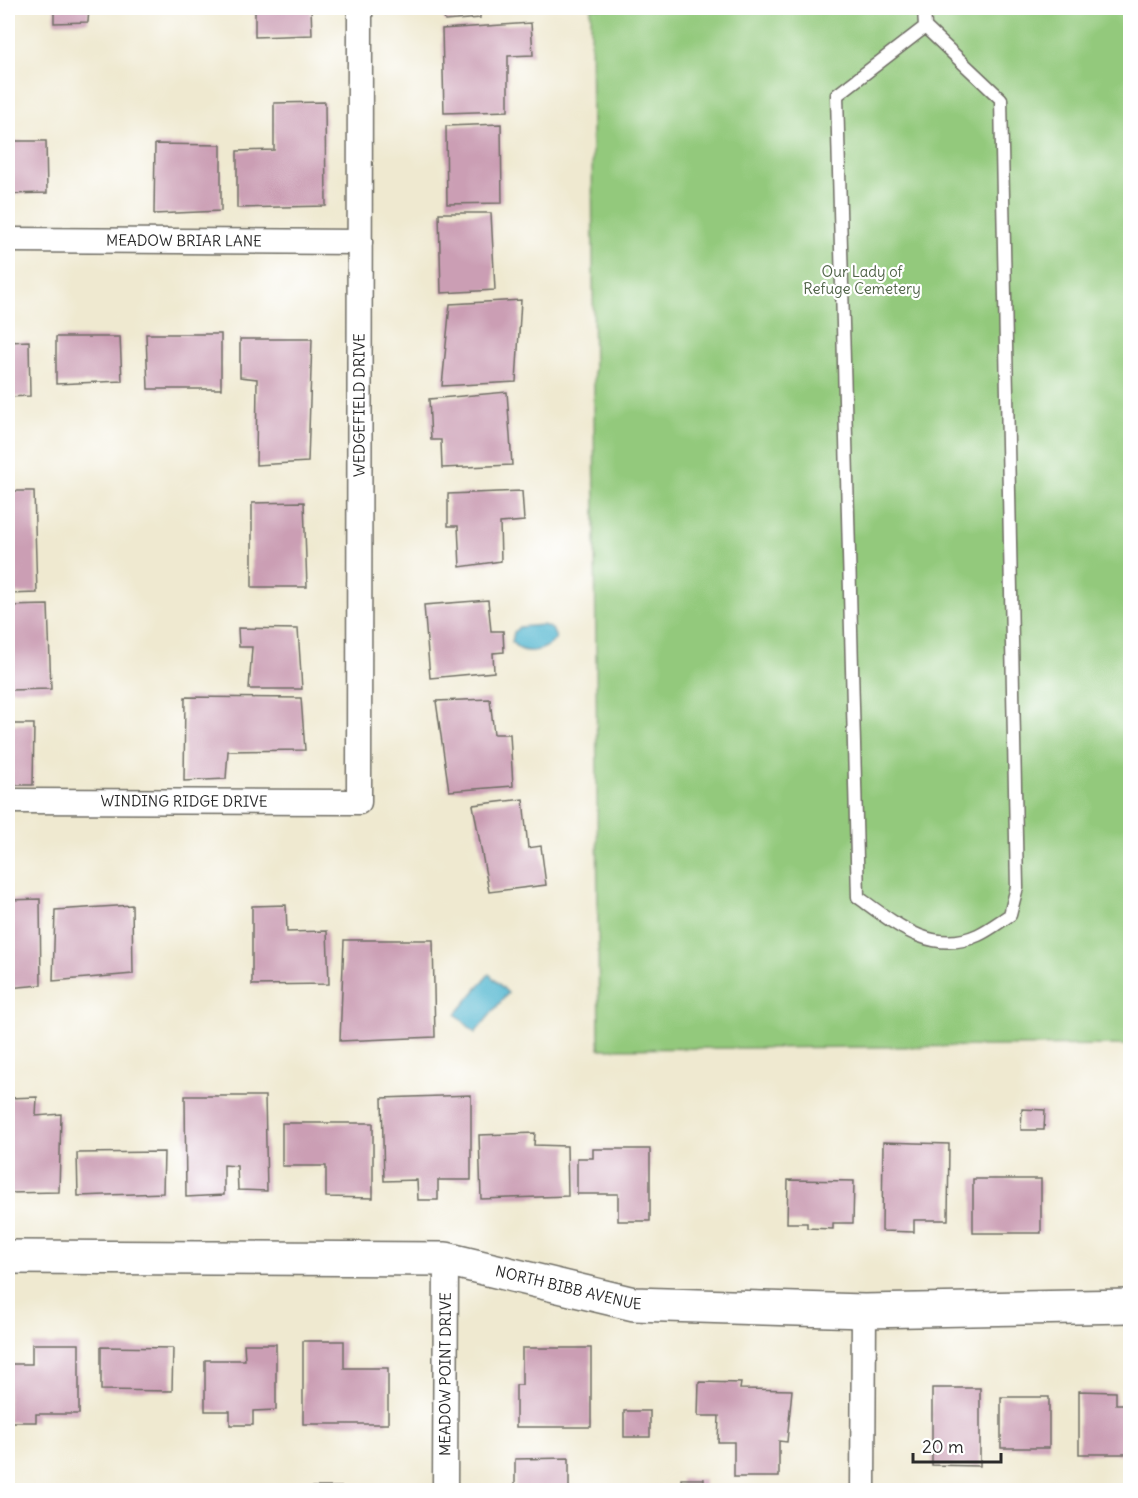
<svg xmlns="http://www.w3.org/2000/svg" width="1138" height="1498" viewBox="0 0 1138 1498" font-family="Delius,sans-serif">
	<rect width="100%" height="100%" fill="#fff"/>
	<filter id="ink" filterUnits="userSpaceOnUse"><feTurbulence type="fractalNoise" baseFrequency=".0167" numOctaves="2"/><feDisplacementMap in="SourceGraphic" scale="12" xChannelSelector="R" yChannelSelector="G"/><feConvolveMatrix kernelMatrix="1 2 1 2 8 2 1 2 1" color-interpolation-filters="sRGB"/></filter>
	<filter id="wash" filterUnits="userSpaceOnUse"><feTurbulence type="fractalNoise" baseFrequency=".008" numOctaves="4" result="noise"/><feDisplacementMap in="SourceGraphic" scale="24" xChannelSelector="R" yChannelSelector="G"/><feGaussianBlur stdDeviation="1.35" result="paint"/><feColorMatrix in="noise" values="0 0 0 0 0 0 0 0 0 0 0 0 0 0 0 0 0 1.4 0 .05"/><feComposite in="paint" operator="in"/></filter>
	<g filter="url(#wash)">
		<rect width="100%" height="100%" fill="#efe9d0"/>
		<!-- green -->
		<path fill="#93c97b" stroke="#5f7a53" stroke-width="1.5" d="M 591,8 L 1130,8 L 1130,1045 L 599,1049 Z"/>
		<!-- water -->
		<path fill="#50b5cf" stroke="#3e707d" stroke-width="1.5" d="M 543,625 L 552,629 L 556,638 C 546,652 523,657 512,642 L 514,632 L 519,627 Z
			M 489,974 L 508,993 L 475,1033 L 456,1014 Z"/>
		<g id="blocks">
			<!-- building -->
			<path fill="#cb9eb4" d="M 54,8 L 89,8 L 88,22 L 54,23 Z
				M 255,8 L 311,8 L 312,35 L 255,37 Z
				M 441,8 L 480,8 L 480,18 L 445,21 Z
				M 531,23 L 533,55 L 508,56 L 508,111 L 444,113 L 442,29 Z
				M 325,102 L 326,206 L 237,208 L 237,151 L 274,150 L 274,103 Z
				M 501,124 L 502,203 L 447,204 L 446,126 Z
				M 8,141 L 46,141 L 47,193 L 8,194 Z
				M 155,144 L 221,145 L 221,211 L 154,214 Z
				M 439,213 L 491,213 L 495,290 L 441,293 Z
				M 521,300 L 516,382 L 442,386 L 450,304 Z
				M 146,334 L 221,334 L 221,389 L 148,389 Z
				M 56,337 L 120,337 L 122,381 L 56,384 Z
				M 240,339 L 312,339 L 308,462 L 256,465 L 257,379 L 240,377 Z
				M 29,341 L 30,396 L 8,397 L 8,342 Z
				M 507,392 L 512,465 L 442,468 L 441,440 L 431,440 L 429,399 Z
				M 8,491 L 34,491 L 37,593 L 8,594 Z
				M 522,491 L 524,521 L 500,523 L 501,561 L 460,567 L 458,526 L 448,526 L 448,494 Z
				M 304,502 L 307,587 L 252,587 L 252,503 Z
				M 488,600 L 491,631 L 503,631 L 504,652 L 493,653 L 494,672 L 430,678 L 424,605 Z
				M 48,605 L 51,689 L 8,690 L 8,606 Z
				M 238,628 L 298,629 L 302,689 L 249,689 L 252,647 L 239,647 Z
				M 185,697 L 301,698 L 305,750 L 228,751 L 226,779 L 184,781 Z
				M 490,699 L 494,734 L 510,734 L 513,786 L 449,791 L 436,701 Z
				M 8,724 L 34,724 L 33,785 L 8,785 Z
				M 523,799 L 528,848 L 541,846 L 546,885 L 489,892 L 473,805 Z
				M 40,899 L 41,985 L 8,988 L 8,900 Z
				M 132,905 L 133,974 L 53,981 L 55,910 Z
				M 286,905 L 287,932 L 327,931 L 329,984 L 252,985 L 252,906 Z
				M 344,940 L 433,940 L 435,1037 L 340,1041 Z
				M 471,1095 L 471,1180 L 438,1180 L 438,1200 L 418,1200 L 417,1180 L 384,1181 L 382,1098 Z
				M 185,1096 L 265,1096 L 267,1191 L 238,1190 L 237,1166 L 224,1165 L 224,1195 L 186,1197 Z
				M 37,1097 L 36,1116 L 61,1114 L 59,1192 L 8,1193 L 8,1098 Z
				M 1022,1109 L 1045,1110 L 1044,1130 L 1021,1130 Z
				M 282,1123 L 373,1123 L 373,1198 L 326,1197 L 326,1166 L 282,1166 Z
				M 535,1133 L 534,1145 L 567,1146 L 568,1196 L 481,1199 L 479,1135 Z
				M 883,1142 L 949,1144 L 948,1220 L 914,1220 L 914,1232 L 882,1231 Z
				M 593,1149 L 650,1149 L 650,1221 L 618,1221 L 618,1194 L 577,1194 L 577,1158 L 593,1158 Z
				M 164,1152 L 163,1193 L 78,1196 L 77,1153 Z
				M 973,1179 L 1041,1179 L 1041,1233 L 973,1233 Z
				M 788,1180 L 854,1181 L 853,1223 L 833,1223 L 833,1229 L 807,1228 L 807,1223 L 787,1223 Z
				M 303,1341 L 344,1341 L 344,1368 L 388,1368 L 388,1424 L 303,1424 Z
				M 32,1344 L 79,1344 L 79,1414 L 36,1414 L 36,1422 L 8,1422 L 8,1364 L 32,1364 Z
				M 244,1344 L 276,1344 L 276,1410 L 253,1411 L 253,1425 L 230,1425 L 230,1411 L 205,1411 L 205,1360 L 245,1360 Z
				M 101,1347 L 173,1348 L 172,1391 L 101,1390 Z
				M 522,1348 L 591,1348 L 591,1427 L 516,1427 L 516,1385 L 522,1385 Z
				M 699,1382 L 741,1383 L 740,1389 L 792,1390 L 787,1442 L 779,1441 L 779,1477 L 734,1477 L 734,1442 L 718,1442 L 719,1416 L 698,1416 Z
				M 932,1388 L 980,1388 L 980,1466 L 932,1465 Z
				M 1079,1391 L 1116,1392 L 1116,1404 L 1130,1404 L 1130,1454 L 1079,1454 Z
				M 1001,1397 L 1049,1397 L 1049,1448 L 1001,1448 Z
				M 624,1411 L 650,1411 L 650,1437 L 624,1437 Z
				M 569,1458 L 569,1490 L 515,1490 L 515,1459 Z
				M 681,1479 L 704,1479 L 704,1490 L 681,1490 Z
				M 312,1487 L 378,1487 L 378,1490 L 312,1490 Z"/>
		</g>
	</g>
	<g filter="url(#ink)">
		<use href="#blocks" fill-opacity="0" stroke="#706e65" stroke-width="1.5"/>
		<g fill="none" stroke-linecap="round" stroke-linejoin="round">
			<defs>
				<path id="service" d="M 924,8 L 925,27
					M 925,27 L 1001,99 L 1017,887 L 1010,915 C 999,922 989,930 978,935 C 932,956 894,923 858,897 L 837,95 Z"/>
				<g id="minor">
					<path id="s1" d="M 8,240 L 360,242"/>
					<path id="s2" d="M 8,801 L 359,802 L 360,8"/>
					<path id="s3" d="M 445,1490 L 446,1259"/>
					<path d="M 863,1490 L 864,1311"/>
				</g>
				<g id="secondary">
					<path id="s4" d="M 8,1257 L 446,1259 L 634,1304 L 864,1311 L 1130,1306"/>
				</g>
			</defs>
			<!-- service casing -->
			<use href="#service" stroke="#706e65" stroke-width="15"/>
			<!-- minor casing -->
			<use href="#minor" stroke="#706e65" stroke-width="27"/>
			<!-- secondary casing -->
			<use href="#secondary" stroke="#706e65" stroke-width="36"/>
			<!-- service -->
			<use href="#service" stroke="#fff" stroke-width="12"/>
			<!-- minor -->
			<use href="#minor" stroke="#fff" stroke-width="24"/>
			<!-- secondary -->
			<use href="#secondary" stroke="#fff" stroke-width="33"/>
		</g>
	</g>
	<g text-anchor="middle" stroke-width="4.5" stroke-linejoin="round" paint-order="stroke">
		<!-- street labels -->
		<g font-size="15" fill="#2b2b2b" stroke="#fff">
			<text dy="5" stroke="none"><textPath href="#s1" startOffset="176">MEADOW BRIAR LANE</textPath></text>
			<text dy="5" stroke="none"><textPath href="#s2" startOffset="748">WEDGEFIELD DRIVE</textPath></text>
			<text dy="5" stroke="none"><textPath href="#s2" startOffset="176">WINDING RIDGE DRIVE</textPath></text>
			<text dy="5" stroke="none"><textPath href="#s4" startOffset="564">NORTH BIBB AVENUE</textPath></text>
			<text dy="5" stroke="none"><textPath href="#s3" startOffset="116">MEADOW POINT DRIVE</textPath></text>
		</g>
		<!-- park labels -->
		<g font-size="15" fill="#4f6247" stroke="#fff">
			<text x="862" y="277">Our Lady of<tspan x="862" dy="17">Refuge Cemetery</tspan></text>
		</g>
	</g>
	<!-- margin -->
	<rect width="1138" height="1498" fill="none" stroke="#fff" stroke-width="30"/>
	<!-- scale -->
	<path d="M913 1453v9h88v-9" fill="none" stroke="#2b2b2b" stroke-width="3"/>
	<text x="922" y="1453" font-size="18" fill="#2b2b2b" stroke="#ffffff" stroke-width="4.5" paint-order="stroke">20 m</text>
</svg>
